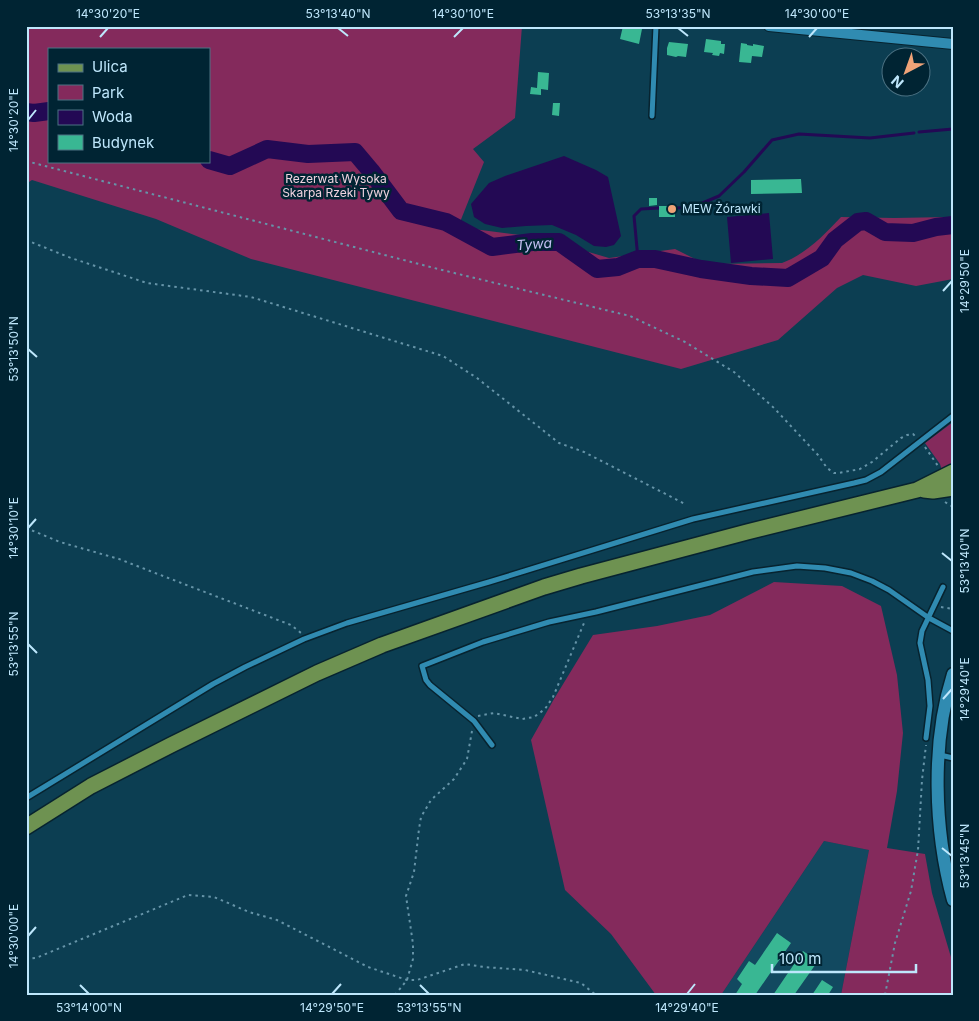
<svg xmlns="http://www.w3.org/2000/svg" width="979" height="1021" viewBox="0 0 979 1021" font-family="Inter,sans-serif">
	<rect width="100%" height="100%" fill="#0c3e52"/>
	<!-- built -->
	<path fill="#124960" d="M 824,841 L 869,850 L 841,995 L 721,995 Z"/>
	<!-- green -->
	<path fill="#842a5c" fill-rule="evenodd" d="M 26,26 L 522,26 L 515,118 L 473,149 L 484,162 L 458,227 L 551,239 L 558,243 L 609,258 L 675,249 L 701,262 L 718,264 L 782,263 C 806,254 823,236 841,217 L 894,218 L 949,217 L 953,222 L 953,279 L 916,286 L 863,275 L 837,288 L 778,340 L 681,369 L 251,259 L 156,219 L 32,180 L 26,184 ZM 49,49 L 209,49 L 209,161 L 49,161 Z
		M 953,422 L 953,461 L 951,465 L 943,474 L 940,464 L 925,443 Z
		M 774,582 L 842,586 L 881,606 L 897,675 L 903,733 L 897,791 L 887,848 L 925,854 L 932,893 L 953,964 L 953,995 L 841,995 L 869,850 L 824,841 L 721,995 L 656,995 L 611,934 L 565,890 L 531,740 L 554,699 L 593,635 L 657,626 L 710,615 Z"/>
	<!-- water -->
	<path fill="#230954" d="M 564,156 L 596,170 L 608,177 L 621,236 L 614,245 L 606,247 L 594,246 L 576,235 L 552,225 L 526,226 L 502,228 L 485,224 L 474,217 L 471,204 L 489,183 L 505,176 Z
		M 769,213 L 773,259 L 731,263 L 727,217 Z"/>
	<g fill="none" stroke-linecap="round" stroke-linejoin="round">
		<!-- stream -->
		<path stroke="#230954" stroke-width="3" d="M 919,132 L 953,129
			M 676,208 L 693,207 L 719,196 L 744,172 L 772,140 L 799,134 L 870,138 L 914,133
			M 638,259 L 634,216 L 641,209 L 659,208"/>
		<!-- river -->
		<path stroke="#230954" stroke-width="18" d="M 26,112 L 34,113 L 49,111
			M 209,160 L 230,166 L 267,149 L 308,154 L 355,152 L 371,171 L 401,211 L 446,222 L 492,247 L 532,242 L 559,242 L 597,269 L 618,267 L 638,259 L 655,259 L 701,269 L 751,276 L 788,278 L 822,258 L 835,240 L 858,222 L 866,221 L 885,232 L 913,233 L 936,227 L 953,225"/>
	</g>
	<!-- building -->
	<path fill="#39b793" d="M 623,26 L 631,26 L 642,29 L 639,44 L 620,39 Z
		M 706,39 L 721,41 L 721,44 L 725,44 L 724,54 L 720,53 L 719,56 L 712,55 L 713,53 L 704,52 Z
		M 669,42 L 688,44 L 686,57 L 678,56 L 676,57 L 667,55 L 667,48 Z
		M 741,43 L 747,44 L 747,45 L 753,46 L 753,44 L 764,46 L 762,57 L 752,56 L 751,63 L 739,62 Z
		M 538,72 L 549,73 L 548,90 L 541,89 L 541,95 L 530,94 L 531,87 L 537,88 Z
		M 553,103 L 560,103 L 559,116 L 552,115 Z
		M 801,179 L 802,193 L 751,194 L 751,180 Z
		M 649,198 L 657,198 L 657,205 L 649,206 Z
		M 659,206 L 675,206 L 675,217 L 659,217 Z
		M 777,933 L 791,943 L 755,995 L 735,995 L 742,984 L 737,979 L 749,961 L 755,965 Z
		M 803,951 L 818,961 L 794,995 L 773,995 Z
		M 822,980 L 833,987 L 828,995 L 812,995 Z"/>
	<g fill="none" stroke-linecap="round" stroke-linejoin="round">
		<defs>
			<path id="service" d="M 652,116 L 656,26
				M 926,738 L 930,706 L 928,680 L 920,643 L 922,631 L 943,587
				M 492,745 L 474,721 L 430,685 L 426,680 L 422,666 L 483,642 L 549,622 L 596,612 L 753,572 L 797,566 L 825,568 L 851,573 L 872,581 L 889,590 L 929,618 L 953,631
				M 940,755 L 953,758
				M 26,798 L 213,684 L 245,667 L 304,639 L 347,623 L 489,582 L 693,519 L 854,483 L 866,480 L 881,472 L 953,416"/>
			<path id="minor" d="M 769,26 L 953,44"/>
			<path id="tertiary" d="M 953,674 C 931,743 934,830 953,900"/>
			<path id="primary" d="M 924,490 L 933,491 L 953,488
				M 26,827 L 91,786 L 171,745 L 317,673 L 382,645 L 544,587 L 581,576 L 747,532 L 917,490 L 953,472"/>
		</defs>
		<!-- service casing -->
		<use href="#service" stroke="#07232f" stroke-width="8"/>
		<!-- minor casing -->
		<use href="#minor" stroke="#07232f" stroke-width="12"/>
		<!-- tertiary casing -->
		<use href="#tertiary" stroke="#07232f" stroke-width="15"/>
		<!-- primary casing -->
		<use href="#primary" stroke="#07232f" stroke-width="18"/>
		<!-- path -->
		<path stroke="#6694a8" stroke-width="2" stroke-dasharray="2.5 4" stroke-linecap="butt" d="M 26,161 L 438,269 L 630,316 L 685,342 L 734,372 L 774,408 L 818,455 L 827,468 L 834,473 L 839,473 L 860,469 L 872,462 L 901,438 L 907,435 L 913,434 L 915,436
			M 26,240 L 71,258 L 147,283 L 251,297 L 443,356 L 477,378 L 559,443 L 584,452 L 685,504
			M 925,447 L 938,466
			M 945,502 L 953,507
			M 26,528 L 60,542 L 119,559 L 150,571 L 291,625 L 301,633
			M 941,607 L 953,609
			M 478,716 L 494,713 L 522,719 L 534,717 L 545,709 L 553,697 L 584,623
			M 26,959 L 36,958 L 188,895 L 214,897 L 249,912 L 277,920 L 368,967 L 407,980 L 417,980 L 465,964 L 484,967 L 525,970 L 581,983 L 596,995
			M 395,995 L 407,980 L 413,959 L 413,944 L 406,896 L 414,872 L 419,829 L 421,817 L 431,800 L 454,779 L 467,759 L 472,731
			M 885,995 L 895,943 L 911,891 L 918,850 L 922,780 L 926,745"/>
		<!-- service -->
		<use href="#service" stroke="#308bb1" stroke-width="5"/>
		<!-- minor -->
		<use href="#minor" stroke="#308bb1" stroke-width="10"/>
		<!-- tertiary -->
		<use href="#tertiary" stroke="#308bb1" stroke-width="12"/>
		<!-- primary -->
		<use href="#primary" stroke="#6e9251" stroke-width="15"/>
	</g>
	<!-- ticks -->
	<path fill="none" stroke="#bee7fc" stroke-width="2" d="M 338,28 L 348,36M 678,28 L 688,36M 100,37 L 108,28M 454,37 L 463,28M 809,37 L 817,28M 28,120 L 36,110M 943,291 L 952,281M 28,349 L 37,357M 28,528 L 36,519M 942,553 L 952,561M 28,644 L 37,653M 943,699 L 952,689M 942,848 L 952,856M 28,936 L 36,927M 80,985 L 89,994M 420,985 L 429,994M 332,994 L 341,984M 687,994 L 695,984"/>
	<!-- markers -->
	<circle fill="#efa378" stroke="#002433" stroke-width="2" cx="672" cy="209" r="5"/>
	<g text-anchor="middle" stroke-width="5" stroke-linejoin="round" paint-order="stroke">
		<!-- park labels -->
		<g font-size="12" fill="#f0d3e0" stroke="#002433">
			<text x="336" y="183">Rezerwat Wysoka<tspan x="336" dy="14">Skarpa Rzeki Tywy</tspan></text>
		</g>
		<!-- poi labels -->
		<g font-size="12" fill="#bee7fc" stroke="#002433" text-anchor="start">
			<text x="682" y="213">MEW Żórawki</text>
		</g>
		<!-- water labels -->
		<g font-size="14" font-style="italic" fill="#c7c1f6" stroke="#002433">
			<text transform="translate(534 244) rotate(-4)" y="5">Tywa</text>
		</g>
	</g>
	<!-- border -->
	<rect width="979" height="1021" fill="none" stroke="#002433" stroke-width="55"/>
	<!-- legend -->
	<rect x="48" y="48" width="162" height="115" fill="#002433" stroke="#4c7283"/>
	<rect x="58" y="64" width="25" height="8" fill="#6e9251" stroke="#4c7283"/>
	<text x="92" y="72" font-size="15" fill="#bee7fc">Ulica</text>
	<rect x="58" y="85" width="25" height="15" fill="#842a5c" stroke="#4c7283"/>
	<text x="92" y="98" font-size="15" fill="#bee7fc">Park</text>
	<rect x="58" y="110" width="25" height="15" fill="#230954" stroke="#4c7283"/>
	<text x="92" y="122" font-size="15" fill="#bee7fc">Woda</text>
	<rect x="58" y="135" width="25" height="15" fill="#39b793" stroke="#4c7283"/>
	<text x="92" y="148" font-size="15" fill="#bee7fc">Budynek</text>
	<!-- north arrow -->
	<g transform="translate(906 72) rotate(221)"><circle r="24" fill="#002433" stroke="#4c7283"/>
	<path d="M0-4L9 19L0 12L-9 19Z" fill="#efa378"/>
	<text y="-8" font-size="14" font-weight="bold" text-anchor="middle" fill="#bee7fc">N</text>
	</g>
	<!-- scale -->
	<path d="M772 964v8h144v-8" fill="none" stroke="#bee7fc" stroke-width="2.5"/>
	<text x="779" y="964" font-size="15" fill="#bee7fc" stroke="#002433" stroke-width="4" paint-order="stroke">100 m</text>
	<rect x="28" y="28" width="924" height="966" fill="none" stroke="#bee7fc" stroke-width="2"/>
	<g font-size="12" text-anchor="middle" fill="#bee7fc">
		<text x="108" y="18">14°30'20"E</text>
		<text x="338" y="18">53°13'40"N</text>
		<text x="463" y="18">14°30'10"E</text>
		<text x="678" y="18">53°13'35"N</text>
		<text x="817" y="18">14°30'00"E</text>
		<text transform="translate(14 120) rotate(-90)" y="4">14°30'20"E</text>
		<text transform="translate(965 281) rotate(-90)" y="4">14°29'50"E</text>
		<text transform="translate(14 349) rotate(-90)" y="4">53°13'50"N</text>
		<text transform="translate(14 528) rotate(-90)" y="4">14°30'10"E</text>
		<text transform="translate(965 561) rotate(-90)" y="4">53°13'40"N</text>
		<text transform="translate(14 644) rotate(-90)" y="4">53°13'55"N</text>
		<text transform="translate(965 689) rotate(-90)" y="4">14°29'40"E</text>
		<text transform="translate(965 856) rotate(-90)" y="4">53°13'45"N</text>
		<text transform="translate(14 936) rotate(-90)" y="4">14°30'00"E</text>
		<text x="89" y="1012">53°14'00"N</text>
		<text x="332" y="1012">14°29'50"E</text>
		<text x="429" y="1012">53°13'55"N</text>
		<text x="687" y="1012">14°29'40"E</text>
	</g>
</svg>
